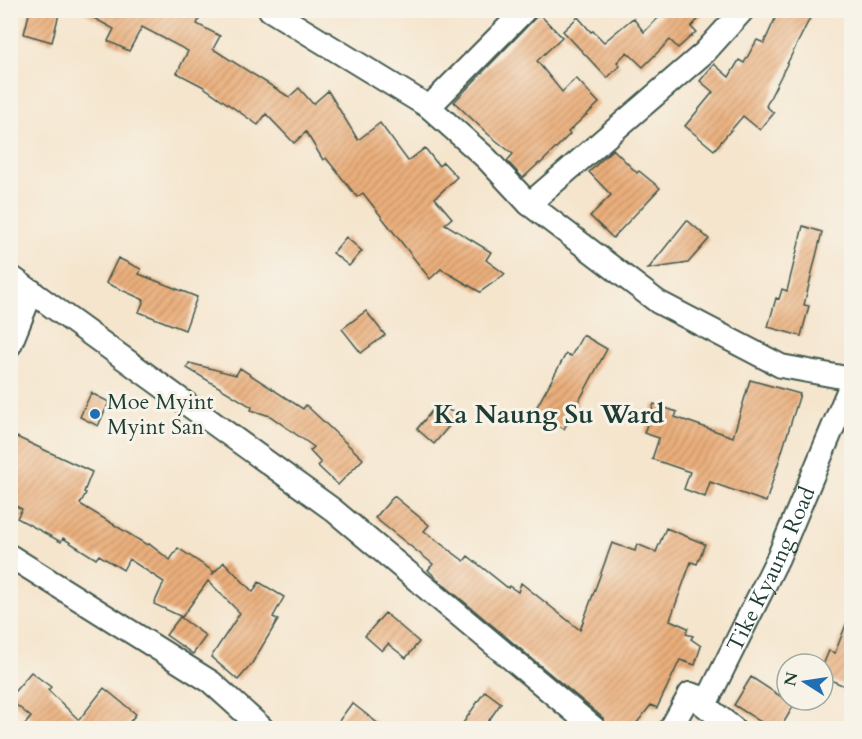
<svg xmlns="http://www.w3.org/2000/svg" width="862" height="739" viewBox="0 0 862 739" font-family="Cardo,serif">
	<defs>
		<pattern id="building-hatch" width="6" height="6" patternUnits="userSpaceOnUse" patternTransform="scale(1.5)"><rect width="6" height="6" fill="#ebaf7c"/><path d="M-1 1l2-2M0 6l6-6M5 7l2-2" fill="none" stroke="#be9066"/></pattern>
	</defs>
	<rect width="100%" height="100%" fill="#f7f3e8"/>
	<filter id="ink" filterUnits="userSpaceOnUse"><feTurbulence type="fractalNoise" baseFrequency=".0167" numOctaves="2"/><feDisplacementMap in="SourceGraphic" scale="12" xChannelSelector="R" yChannelSelector="G"/><feConvolveMatrix kernelMatrix="1 2 1 2 8 2 1 2 1" color-interpolation-filters="sRGB"/></filter>
	<filter id="wash" filterUnits="userSpaceOnUse"><feTurbulence type="fractalNoise" baseFrequency=".008" numOctaves="4" result="noise"/><feDisplacementMap in="SourceGraphic" scale="24" xChannelSelector="R" yChannelSelector="G"/><feGaussianBlur stdDeviation="1.35" result="paint"/><feColorMatrix in="noise" values="0 0 0 0 0 0 0 0 0 0 0 0 0 0 0 0 0 1.4 0 .05"/><feComposite in="paint" operator="in"/></filter>
	<g filter="url(#wash)">
		<rect width="100%" height="100%" fill="#f5e5cd"/>
		<g id="blocks">
			<!-- building -->
			<path fill="url(#building-hatch)" d="M 30,10 L 60,10 L 52,42 L 24,34 Z
				M 79,10 L 204,10 L 197,24 L 220,36 L 213,49 L 289,97 L 299,88 L 313,104 L 328,91 L 358,140 L 380,123 L 408,161 L 425,148 L 439,166 L 443,162 L 457,177 L 435,198 L 452,218 L 445,224 L 491,252 L 486,260 L 505,274 L 480,292 L 441,269 L 430,279 L 363,193 L 357,197 L 326,158 L 323,160 L 306,132 L 294,143 L 266,114 L 258,125 L 202,86 L 177,73 L 188,51 L 142,27 L 129,51 L 108,41 L 114,29 Z
				M 666,10 L 707,10 L 691,27 L 696,32 L 678,48 L 670,40 L 643,67 L 627,52 L 617,62 L 620,66 L 607,78 L 563,31 L 578,17 L 591,32 L 593,31 L 604,42 L 633,18 L 644,32 Z
				M 779,10 L 814,10 L 766,106 L 774,113 L 760,130 L 743,116 L 714,150 L 685,126 L 713,92 L 700,81 L 714,64 L 729,77 L 739,60 L 744,63 L 757,40 L 764,43 Z
				M 539,14 L 562,37 L 537,61 L 562,92 L 576,78 L 599,103 L 568,132 L 570,134 L 540,164 L 539,163 L 523,178 L 507,161 L 513,154 L 489,135 L 454,102 Z
				M 613,149 L 637,173 L 639,171 L 660,188 L 613,238 L 590,216 L 611,195 L 589,172 Z
				M 687,220 L 709,239 L 688,263 L 648,269 Z
				M 803,226 L 822,232 L 804,305 L 809,306 L 801,336 L 768,327 L 776,298 L 779,299 L 782,289 L 787,291 Z
				M 346,237 L 362,251 L 349,266 L 333,253 Z
				M 118,258 L 141,269 L 139,274 L 197,297 L 185,330 L 139,312 L 144,300 L 106,283 Z
				M 366,311 L 385,335 L 361,353 L 342,329 Z
				M 583,335 L 607,349 L 564,429 L 534,412 L 566,354 L 571,356 Z
				M 189,363 L 236,375 L 240,368 L 303,409 L 306,405 L 363,459 L 338,485 L 318,466 L 321,463 L 310,451 L 314,447 L 270,416 L 251,410 L 252,407 L 187,368 Z
				M 750,380 L 800,394 L 766,502 L 710,482 L 705,497 L 684,489 L 690,472 L 652,459 L 659,438 L 644,433 L 654,404 L 677,412 L 675,417 L 733,437 Z
				M 91,393 L 109,402 L 98,426 L 80,417 Z
				M 436,406 L 459,414 L 434,444 L 417,429 Z
				M 10,434 L 92,472 L 84,492 L 86,493 L 80,504 L 147,545 L 149,544 L 170,560 L 178,548 L 214,572 L 212,575 L 224,562 L 253,592 L 259,582 L 284,597 L 273,617 L 278,620 L 251,665 L 238,680 L 211,657 L 240,613 L 208,581 L 182,617 L 154,604 L 164,582 L 129,559 L 123,570 L 99,555 L 96,559 L 63,538 L 61,542 L 17,518 L 22,509 L 10,503 Z
				M 394,496 L 429,525 L 424,531 L 464,561 L 468,556 L 508,588 L 509,586 L 518,592 L 521,583 L 580,630 L 612,543 L 635,551 L 637,544 L 656,552 L 666,528 L 705,544 L 697,564 L 691,562 L 670,620 L 688,628 L 686,634 L 693,636 L 691,639 L 701,646 L 695,665 L 680,660 L 657,708 L 651,705 L 632,729 L 607,729 L 603,718 L 438,580 L 428,570 L 433,564 L 375,518 Z
				M 385,613 L 419,642 L 406,658 L 388,644 L 382,651 L 365,636 Z
				M 850,614 L 852,614 L 852,689 L 823,677 L 823,665 L 829,651 L 835,653 Z
				M 180,617 L 206,636 L 193,654 L 166,635 Z
				M 31,672 L 51,687 L 48,690 L 79,720 L 104,688 L 136,714 L 124,729 L 21,729 L 31,717 L 10,700 L 10,697 Z
				M 751,677 L 794,705 L 780,729 L 772,729 L 734,705 Z
				M 485,691 L 501,703 L 483,729 L 459,729 Z
				M 352,703 L 385,729 L 333,729 Z"/>
		</g>
	</g>
	<g filter="url(#ink)">
		<use href="#blocks" fill-opacity="0" stroke="#3f564b" stroke-width="1.5"/>
		<g fill="none" stroke-linecap="round" stroke-linejoin="round">
			<defs>
				<g id="minor">
					<path d="M 270,10 L 429,107 L 486,158 L 529,204 L 658,302 L 781,366 L 852,379"/>
					<path d="M 429,107 L 525,10"/>
					<path d="M 529,204 L 705,52 L 743,10"/>
					<path d="M 10,276 L 332,509 L 594,728"/>
					<path d="M 10,345 L 32,291"/>
					<path d="M 10,556 L 211,682 L 262,728"/>
					<path d="M 690,694 L 733,728"/>
					<path id="s1" d="M 671,728 L 690,694 L 708,699 L 778,558 L 852,382"/>
				</g>
			</defs>
			<!-- minor casing -->
			<use href="#minor" stroke="#3f564b" stroke-width="26"/>
			<!-- minor -->
			<use href="#minor" stroke="#fff" stroke-width="22"/>
		</g>
	</g>
	<!-- markers -->
	<circle fill="#1f6fb2" stroke="#f7f3e8" stroke-width="2" cx="95" cy="414" r="6"/>
	<g text-anchor="middle" stroke-width="6" stroke-linejoin="round" paint-order="stroke">
		<!-- poi labels -->
		<g font-size="22" fill="#1f3d34" stroke="#f7f3e8" text-anchor="start">
			<text x="107" y="409">Moe Myint<tspan x="107" dy="25">Myint San</tspan></text>
		</g>
		<!-- street labels -->
		<g font-size="22" fill="#1f3d34" stroke="#f7f3e8">
			<text dy="8" stroke="none"><textPath href="#s1" startOffset="202">Tike Kyaung Road</textPath></text>
		</g>
		<!-- quarter labels -->
		<g font-size="26" font-weight="bold" fill="#1f3d34" stroke="#f7f3e8">
			<text x="549" y="423">Ka Naung Su Ward</text>
		</g>
	</g>
	<!-- margin -->
	<rect width="862" height="739" fill="none" stroke="#f7f3e8" stroke-width="36"/>
	<!-- north arrow -->
	<g transform="translate(805 682) rotate(282)"><circle r="28" fill="#f7f3e8" stroke="#a1aaa0" stroke-width="1.5"/>
	<path d="M0-4.5L10 22L0 15L-10 22Z" fill="#1f6fb2"/>
	<text y="-9" font-size="16" font-weight="bold" text-anchor="middle" fill="#1f3d34">N</text>
	</g>
</svg>
